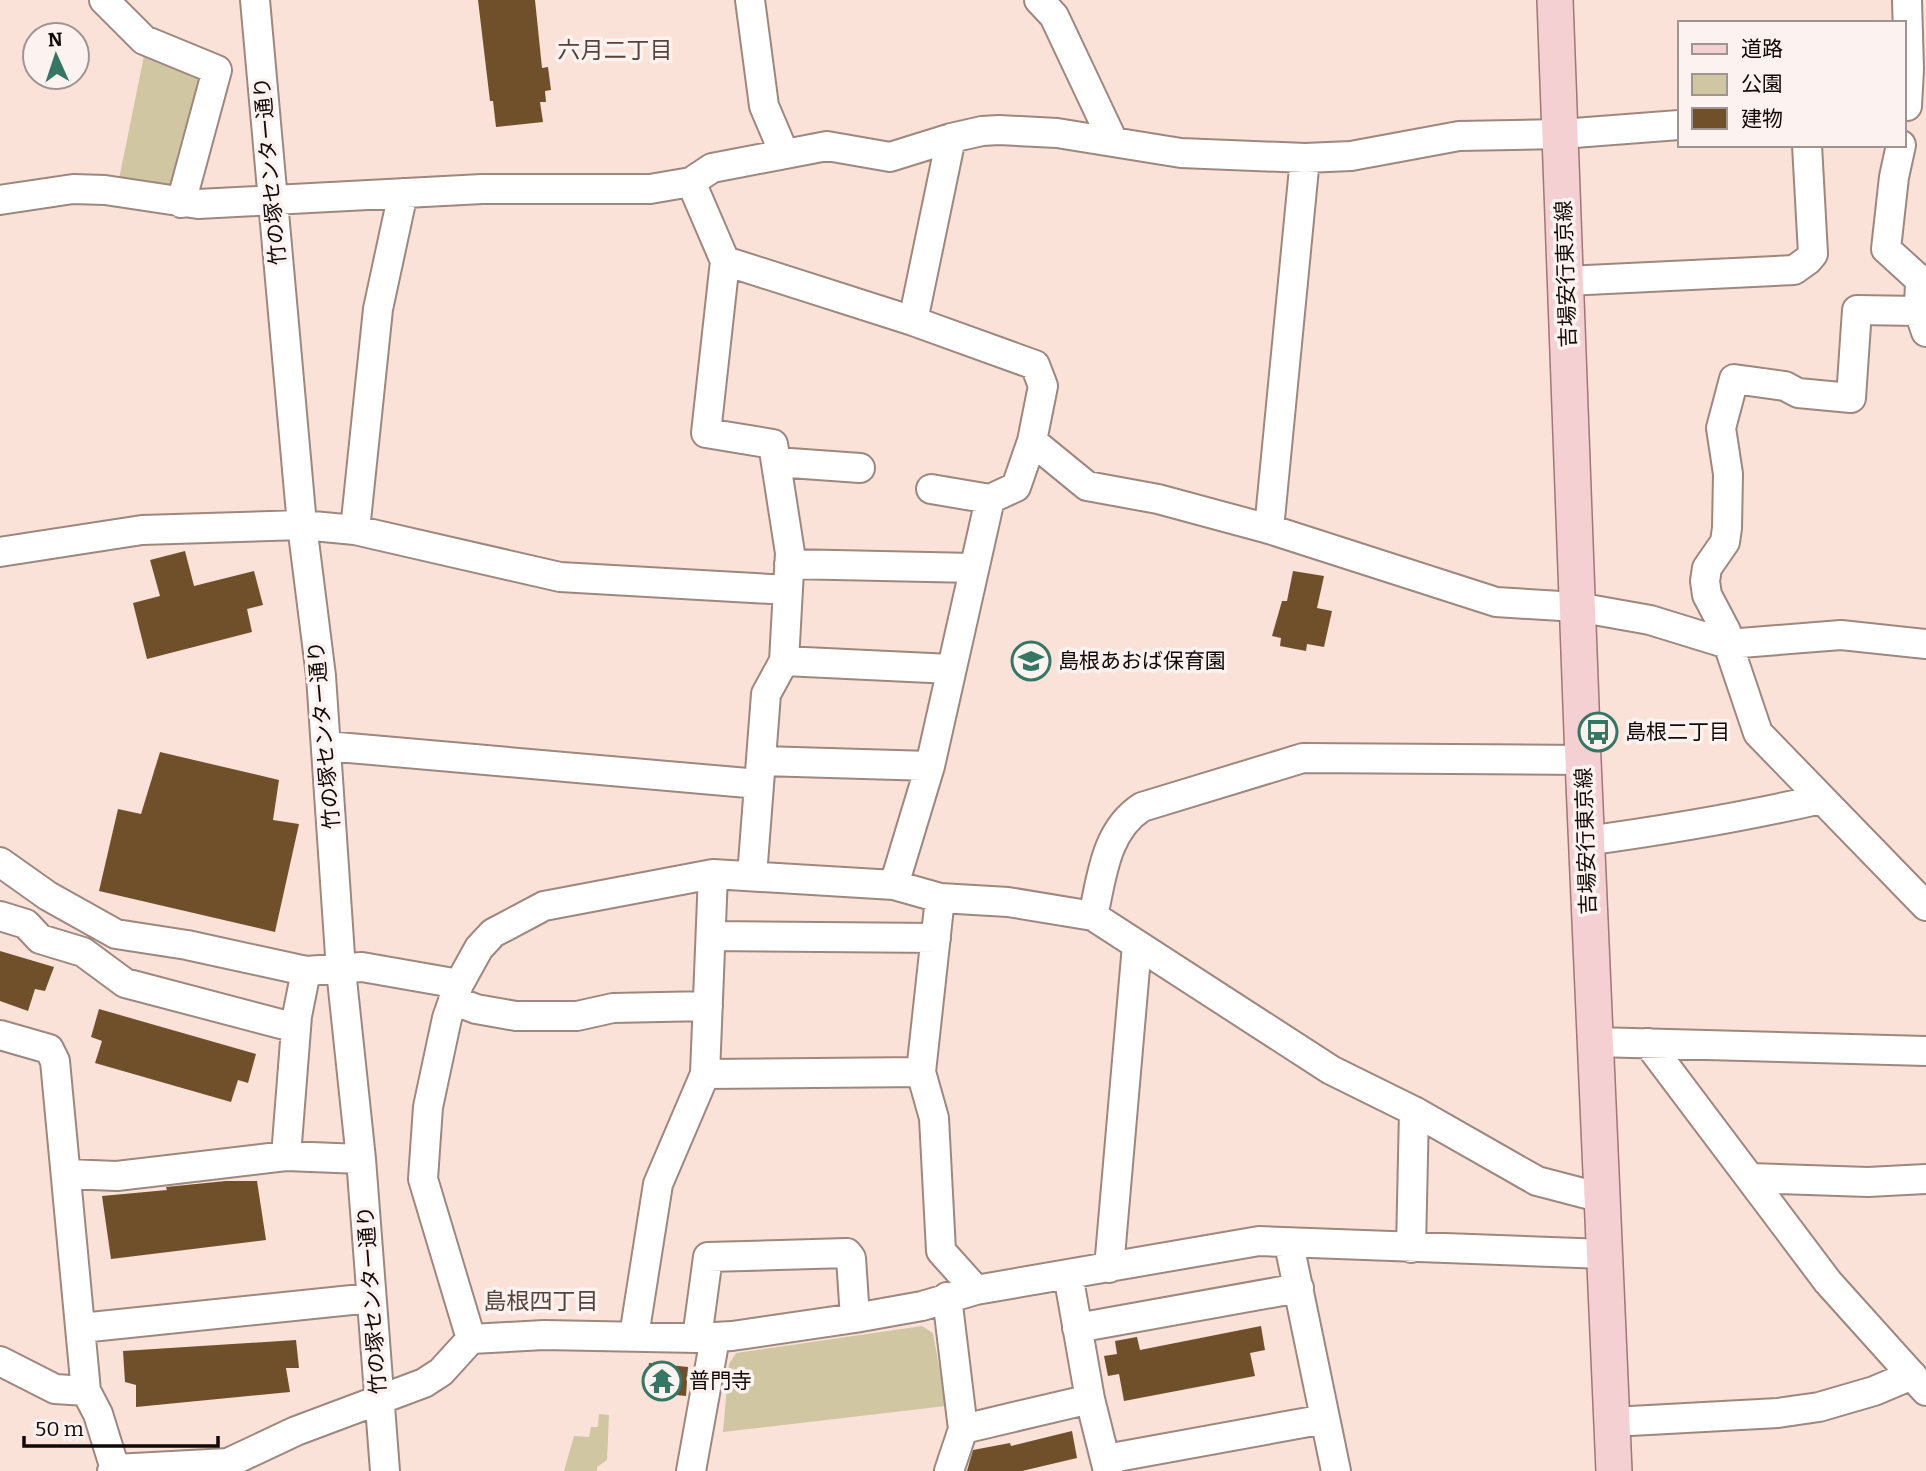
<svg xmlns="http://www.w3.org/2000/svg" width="1926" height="1471" viewBox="0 0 1926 1471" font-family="Bitter,'Noto Sans JP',serif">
	<rect width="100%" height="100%" fill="#fae2d9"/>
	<!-- green -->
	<path fill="#d1c6a2" d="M 145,51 L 206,74 L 173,188 L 119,179 Z
		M 922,1326 L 933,1333 L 946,1406 L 723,1432 L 729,1364 L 736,1353 Z
		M 599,1414 L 609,1415 L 607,1460 L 597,1467 L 597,1471 L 564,1471 L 574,1436 L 589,1437 L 591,1427 L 598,1427 Z"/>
	<!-- building -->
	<path fill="#704f2b" d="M 478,0 L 535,0 L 542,68 L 548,67 L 551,90 L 545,91 L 546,102 L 540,102 L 543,122 L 496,127 L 493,101 L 490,101 Z
		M 185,551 L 194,586 L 254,571 L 263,605 L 247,609 L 252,632 L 147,659 L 133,603 L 160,596 L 150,560 Z
		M 1293,571 L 1324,576 L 1317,608 L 1332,611 L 1324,647 L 1307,644 L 1306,651 L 1280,646 L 1281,638 L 1272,636 L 1282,601 L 1287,601 Z
		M 160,752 L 279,780 L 273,820 L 299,824 L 275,932 L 99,891 L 118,809 L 141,814 Z
		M 0,951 L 54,967 L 45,991 L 35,989 L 28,1011 L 0,1001 Z
		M 99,1009 L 256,1054 L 248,1083 L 238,1080 L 231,1102 L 95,1063 L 102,1041 L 91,1037 Z
		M 226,1181 L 257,1181 L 266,1240 L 111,1259 L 102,1196 L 167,1190 L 166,1187 Z
		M 1261,1326 L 1265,1350 L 1250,1353 L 1255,1376 L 1124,1401 L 1119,1374 L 1108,1376 L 1104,1356 L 1117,1354 L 1115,1341 L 1137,1337 L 1140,1350 Z
		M 296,1340 L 299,1368 L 286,1368 L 290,1392 L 136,1407 L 136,1385 L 125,1382 L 123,1351 Z
		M 649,1363 L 688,1367 L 686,1396 L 646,1392 Z
		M 1072,1431 L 1077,1458 L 1022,1471 L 967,1471 L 973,1450 L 1010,1443 L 1011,1446 Z"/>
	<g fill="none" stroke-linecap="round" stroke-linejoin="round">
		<defs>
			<path id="minor" d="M 104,0 L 144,40 L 217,70 L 181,203
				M 255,0 L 302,525 L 321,676 L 341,970 L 361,1159 L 385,1471
				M 750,0 L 764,106 L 784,153
				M 1039,0 L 1054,16 L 1113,141
				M 1907,106 L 1909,69 L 1907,0
				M 1901,145 L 1894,177 L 1886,249 L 1920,280 L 1919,311 L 1926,332
				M 691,182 L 725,261 L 706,433 L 773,444 L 790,553 L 784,661 L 766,694 L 752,876
				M 0,200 L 73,189 L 105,190 L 198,204 L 482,189 L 650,189 L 691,182 L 712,168 L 827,146 L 890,157 L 951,138 L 982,131 L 999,130 L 1057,133 L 1181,153 L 1305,158 L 1351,156 L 1459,136 L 1561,134 L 1679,125
				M 725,261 L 913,321 L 1035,365 L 1043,386 L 1032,441 L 1016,487 L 990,499 L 931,489
				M 1566,281 L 1794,270 L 1808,260 L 1813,254 L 1807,145
				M 1919,311 L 1857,310 L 1851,398 L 1798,393 L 1785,386 L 1734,379 L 1721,428 L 1728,474 L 1727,528 L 1725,542 L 1707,568 L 1705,581 L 1707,595 L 1726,631 L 1728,644 L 1758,733 L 1926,906
				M 913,321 L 951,138
				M 1032,441 L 1087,486 L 1158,499 L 1269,529 L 1496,602 L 1577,607 L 1650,620 L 1728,644 L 1841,635 L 1926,644
				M 776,462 L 860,468
				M 1269,529 L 1305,158
				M 355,530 L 378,309 L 403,193
				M 0,552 L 142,530 L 302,525 L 355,530 L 560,577 L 788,590
				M 789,564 L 974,568
				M 784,661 L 951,669
				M 326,746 L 759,784
				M 761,761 L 930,766
				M 1586,841 C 1666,830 1743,817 1821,799
				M 0,862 L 48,896 L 116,934 L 187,945 L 306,971 L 362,967 L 459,984 L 479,948 L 493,933 L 544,906 L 713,874 L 894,885 L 940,898 L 1008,902 L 1093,916 L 1331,1070 L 1414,1111 L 1537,1181 L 1602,1198
				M 894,885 L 930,766 L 990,499
				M 940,898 L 921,1072 L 934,1118 L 941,1251 L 976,1290
				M 0,916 L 26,924 L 40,939 L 83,952 L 125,983 L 296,1028
				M 1093,916 C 1102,877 1105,831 1142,807 L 1303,758 L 1583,760
				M 711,936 L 936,938
				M 459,984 L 447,1018 L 428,1107 L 423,1179 L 471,1339
				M 453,1000 L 476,1009 L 516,1016 L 577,1016 L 613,1008 L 708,1006
				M 0,1035 L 49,1049 L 55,1061 L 86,1391 L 98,1414 L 115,1469
				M 1595,1042 L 1926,1051
				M 1648,1043 L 1828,1282 L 1926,1391
				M 705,1074 L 921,1072
				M 286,1156 L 297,1016 L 306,971
				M 67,1174 L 117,1176 L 286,1156 L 361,1159
				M 1751,1178 L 1868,1182 L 1926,1179
				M 1289,1244 L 1336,1471
				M 1411,1248 L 1414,1111
				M 1109,1268 L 1137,945
				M 1068,1274 L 1090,1399 L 1108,1471
				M 947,1297 L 963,1429 L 949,1471
				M 81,1328 L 371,1298
				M 1077,1328 L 1299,1288
				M 634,1336 L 658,1184 L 705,1074 L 713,874
				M 697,1338 L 708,1257 L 847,1253 L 851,1258 L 855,1318
				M 0,1361 L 55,1389 L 86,1391
				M 1612,1422 L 1778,1413 L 1819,1407 L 1874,1391 L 1912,1375
				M 963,1429 L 1090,1399
				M 1106,1459 L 1325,1419
				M 112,1471 L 115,1469 L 228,1463 L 296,1431 L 424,1383 L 441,1372 L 471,1339 L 544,1335 L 697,1338 L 732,1336 L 855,1318 L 922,1306 L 976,1290 L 1259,1241 L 1605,1254
				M 691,1471 L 715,1338"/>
			<path id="major" d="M 1555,0 L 1583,760 L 1614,1471"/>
		</defs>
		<!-- minor casing -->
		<use href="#minor" stroke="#9d877e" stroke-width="32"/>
		<!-- major casing -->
		<use href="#major" stroke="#a07677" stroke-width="38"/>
		<!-- minor -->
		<use href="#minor" stroke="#fff" stroke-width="28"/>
		<!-- major -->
		<use href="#major" stroke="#f4d0d2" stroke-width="35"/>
	</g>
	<!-- icons -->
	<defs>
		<symbol id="school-ring" viewBox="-11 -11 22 22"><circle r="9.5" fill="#fcf2ef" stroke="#367664" stroke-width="1.5"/><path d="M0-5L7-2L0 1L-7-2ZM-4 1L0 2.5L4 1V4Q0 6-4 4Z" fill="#367664"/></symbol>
		<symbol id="bus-ring" viewBox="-11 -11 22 22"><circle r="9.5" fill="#fcf2ef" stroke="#367664" stroke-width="1.5"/><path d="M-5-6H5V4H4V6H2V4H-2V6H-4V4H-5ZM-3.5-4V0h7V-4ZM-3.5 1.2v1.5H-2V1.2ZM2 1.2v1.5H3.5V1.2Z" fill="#367664"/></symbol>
		<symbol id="temple-ring" viewBox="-11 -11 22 22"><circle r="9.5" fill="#fcf2ef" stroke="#367664" stroke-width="1.5"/><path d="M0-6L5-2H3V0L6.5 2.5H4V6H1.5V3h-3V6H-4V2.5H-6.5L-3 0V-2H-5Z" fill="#367664"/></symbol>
	</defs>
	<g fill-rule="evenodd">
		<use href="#school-ring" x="1009" y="639" width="44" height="44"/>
		<use href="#bus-ring" x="1576" y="710" width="44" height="44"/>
		<use href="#temple-ring" x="640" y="1359" width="44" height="44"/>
	</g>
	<g text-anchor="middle" stroke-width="7" stroke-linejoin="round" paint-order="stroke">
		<!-- street labels -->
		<g font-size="21" fill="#110907" stroke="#fcf2ef">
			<text transform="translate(270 171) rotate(-95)" y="7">竹の塚センター通り</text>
			<text transform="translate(1566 274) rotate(-92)" y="7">吉場安行東京線</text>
			<text transform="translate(324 735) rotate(-95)" y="7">竹の塚センター通り</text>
			<text transform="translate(1586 841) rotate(-92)" y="7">吉場安行東京線</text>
			<text transform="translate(372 1300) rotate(-94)" y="7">竹の塚センター通り</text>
		</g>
		<!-- poi labels -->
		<g font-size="21" fill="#110907" stroke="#fcf2ef" text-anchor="start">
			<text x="1058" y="668">島根あおば保育園</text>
			<text x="1625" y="739">島根二丁目</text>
			<text x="689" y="1388">普門寺</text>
		</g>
		<!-- neighbourhood labels -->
		<g font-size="23" fill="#56433c" stroke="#fcf2ef">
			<text x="615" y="58">六月二丁目</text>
			<text x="541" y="1309">島根四丁目</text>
		</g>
	</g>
	<!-- legend -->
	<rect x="1678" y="21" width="228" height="126" fill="#fcf2ef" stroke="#9e9592" stroke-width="2"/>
	<rect x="1692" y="44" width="35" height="10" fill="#f4d0d2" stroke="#9e9592" stroke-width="2"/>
	<text x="1741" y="56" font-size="21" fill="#110907">道路</text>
	<rect x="1692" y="74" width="35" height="21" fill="#d1c6a2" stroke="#9e9592" stroke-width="2"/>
	<text x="1741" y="91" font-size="21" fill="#110907">公園</text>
	<rect x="1692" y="108" width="35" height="21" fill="#704f2b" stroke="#9e9592" stroke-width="2"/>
	<text x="1741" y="126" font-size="21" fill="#110907">建物</text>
	<!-- north arrow -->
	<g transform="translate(56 56) rotate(357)"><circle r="33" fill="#fcf2ef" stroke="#9e9592" stroke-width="2"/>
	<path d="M0-5L12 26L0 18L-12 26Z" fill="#367664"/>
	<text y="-10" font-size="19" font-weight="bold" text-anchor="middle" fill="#110907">N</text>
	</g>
	<!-- scale -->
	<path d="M24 1436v10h194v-10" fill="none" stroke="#110907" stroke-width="3.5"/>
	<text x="35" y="1436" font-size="21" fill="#110907" stroke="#fcf2ef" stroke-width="5" paint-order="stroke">50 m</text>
</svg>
